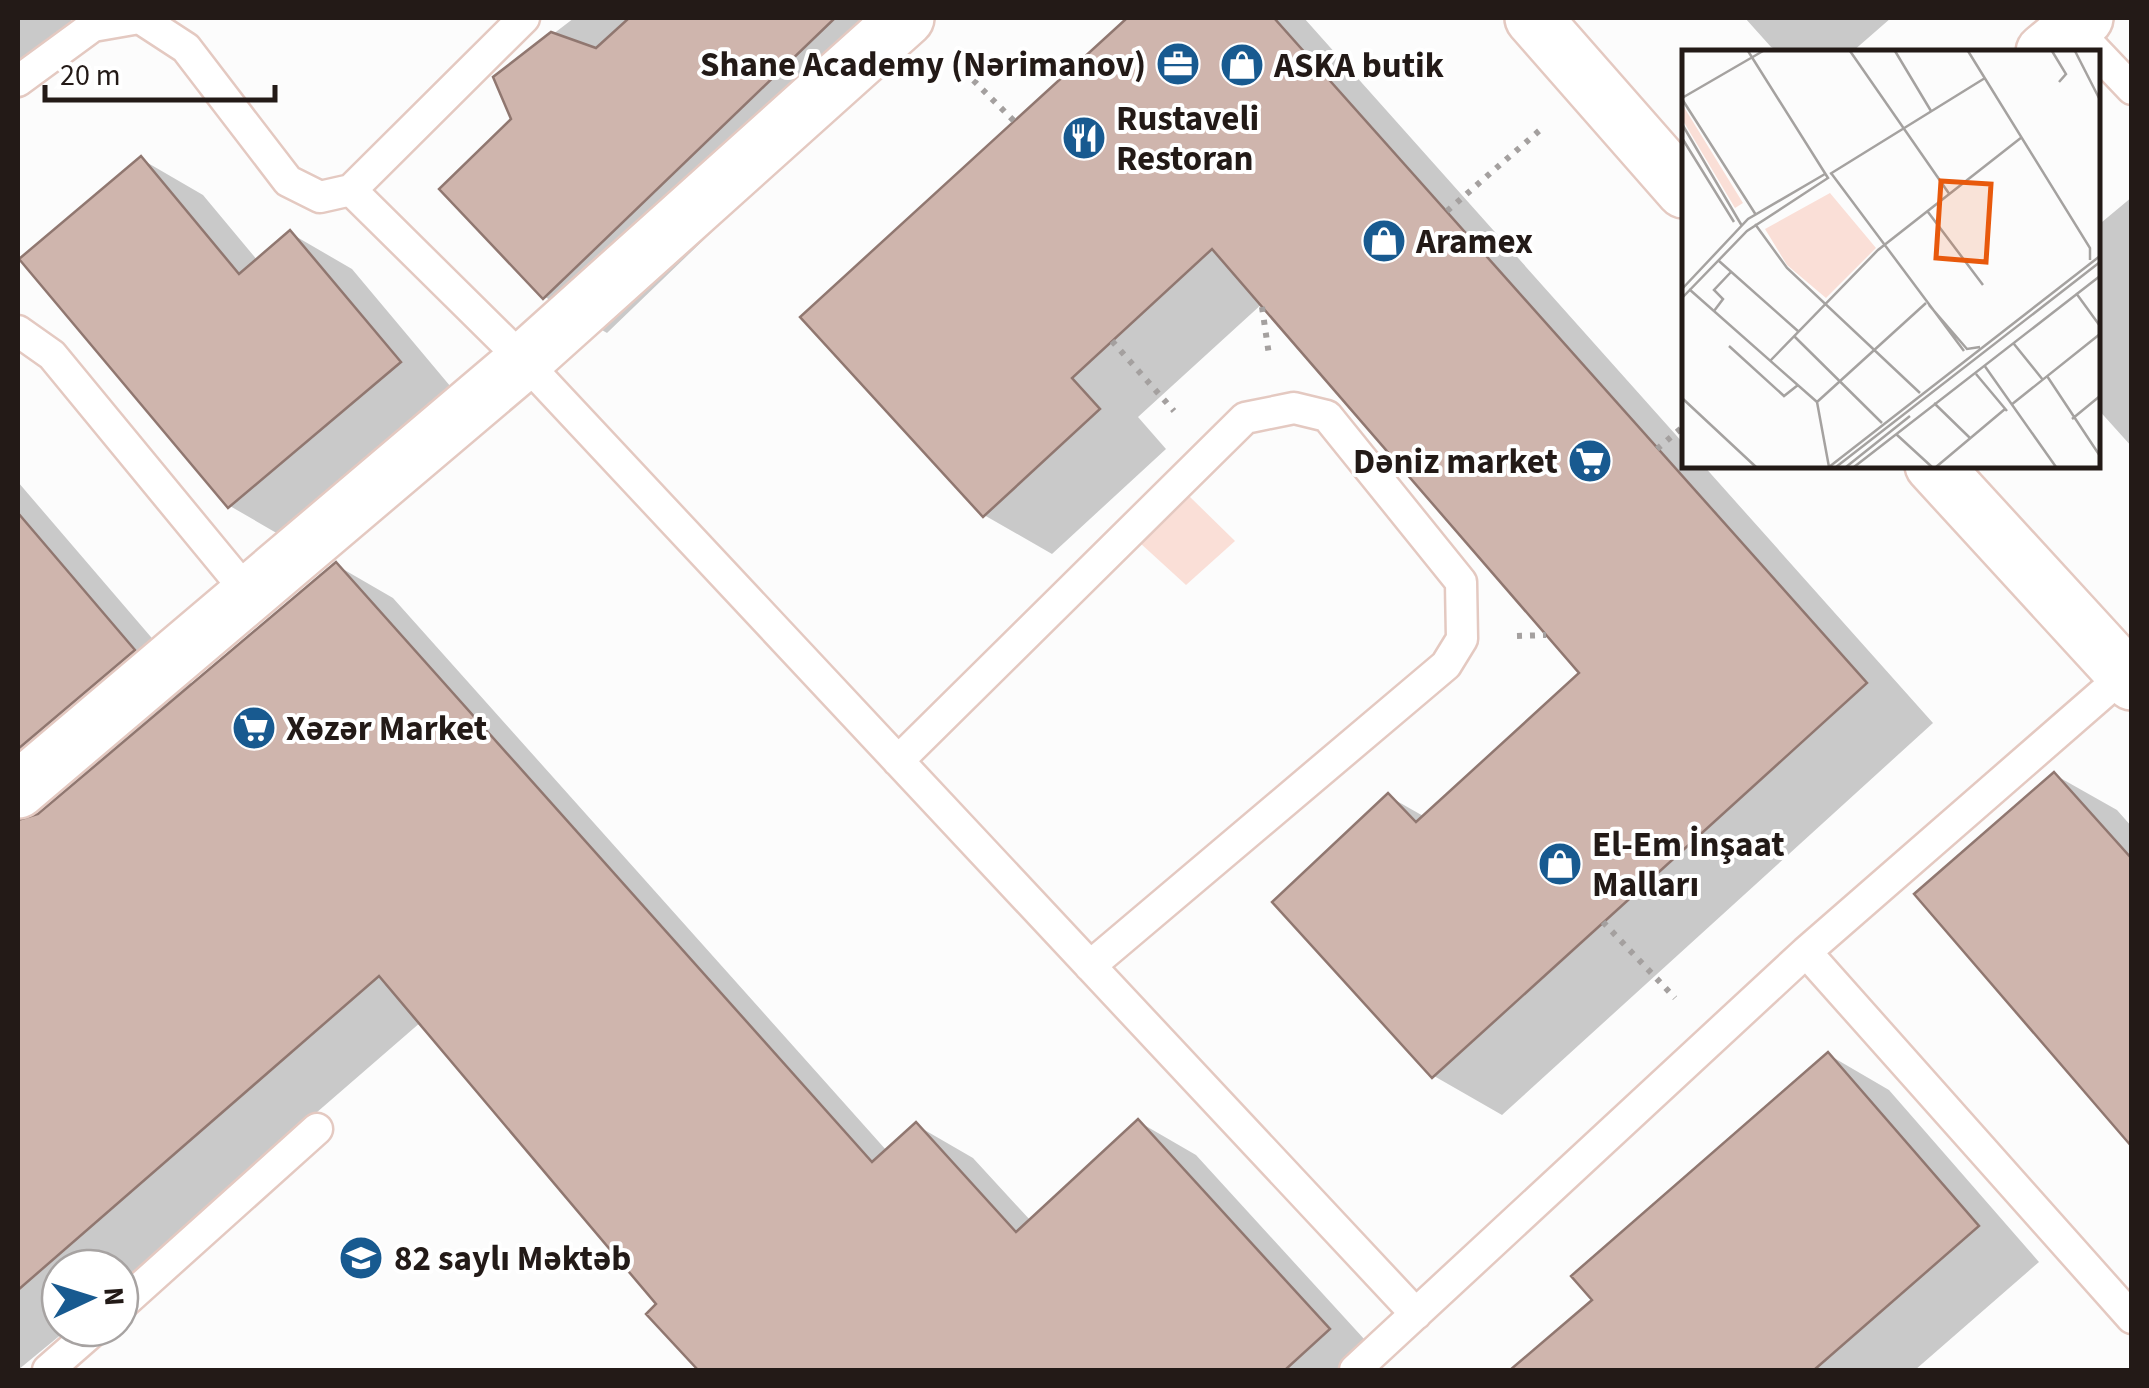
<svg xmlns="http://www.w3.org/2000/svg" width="2149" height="1388" viewBox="0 0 2149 1388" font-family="'Source Sans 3',sans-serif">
	<rect width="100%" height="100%" fill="#fcfcfc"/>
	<!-- green -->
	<path fill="#fadfd7" d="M 1188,495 L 1235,541 L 1186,585 L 1139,542 Z"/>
	<!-- shadow -->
	<path fill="#0003" d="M 18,18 L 69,18 L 79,30 L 18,83 Z
		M 574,18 L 934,18 L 607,333 L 545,297 L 514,120 L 496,78 Z
		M 1131,18 L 1304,18 L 1684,444 L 1684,465 L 1703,465 L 1933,723 L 1502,1115 L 1434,1076 L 1388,796 L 1425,817 L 1583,673 L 1263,303 L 1138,417 L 1166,449 L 1052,554 L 984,515 L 804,317 Z
		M 1745,18 L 1891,18 L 1852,52 L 1781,52 L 1771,47 Z
		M 141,159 L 203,195 L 258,261 L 290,233 L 352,269 L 461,399 L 292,542 L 230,506 Z
		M 2132,197 L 2132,447 L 2096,407 L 2096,227 Z
		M 18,482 L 193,686 L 336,565 L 393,598 L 887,1151 L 916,1125 L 973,1158 L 1031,1221 L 1139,1122 L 1196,1155 L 1386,1363 L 1377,1370 L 702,1370 L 650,1314 L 659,1305 L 421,1022 L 120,1283 L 120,1268 L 60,1268 L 60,1328 L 69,1328 L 18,1370 Z
		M 2055,775 L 2117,810 L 2132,827 L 2132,1144 Z
		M 1829,1055 L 1889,1090 L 2039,1262 L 1915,1370 L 1514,1370 L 1596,1301 Z"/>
	<!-- building -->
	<path fill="#cfb5ad" stroke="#907770" stroke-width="2.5" d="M 629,18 L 835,18 L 543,299 L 439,189 L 511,119 L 493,77 L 551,32 L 596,48 Z
		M 1127,18 L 1274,18 L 1867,683 L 1432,1078 L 1272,902 L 1388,793 L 1416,822 L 1579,673 L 1212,249 L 1072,378 L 1100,409 L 983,517 L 800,317 Z
		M 141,156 L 239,274 L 290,230 L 401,362 L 228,508 L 19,259 Z
		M 18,513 L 135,650 L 18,749 Z
		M 336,562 L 872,1162 L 916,1122 L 1016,1232 L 1138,1119 L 1330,1329 L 1285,1370 L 698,1370 L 646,1314 L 656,1304 L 379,976 L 18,1290 L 18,820 L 38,814 Z
		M 2054,772 L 2132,859 L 2132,1147 L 1914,894 Z
		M 1828,1052 L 1979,1226 L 1814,1370 L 1510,1370 L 1592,1300 L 1571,1276 Z"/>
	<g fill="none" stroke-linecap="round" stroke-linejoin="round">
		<defs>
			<path id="service" d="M 140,18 L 186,48 L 288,181 L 320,197 L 351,190 L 524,361 L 1416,1314
				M 2074,28 L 2132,89
				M 18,81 L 93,26 L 139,18
				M 351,190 L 524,18
				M 18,331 L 52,355 L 248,593
				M 898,761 L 1245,418 L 1294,408 L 1327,416 L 1461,582 L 1462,639 L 1446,665 L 1090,966
				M 1806,952 L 2132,1318
				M 120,1306 L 317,1129
				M 48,1370 L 96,1328
				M 1355,1370 L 1806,952 L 2125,674"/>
			<path id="minor" d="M 1533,18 L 1684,190
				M 2044,52 L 2085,18
				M 1933,465 L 2132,682
				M 18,790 L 524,361 L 906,18"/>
		</defs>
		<!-- service casing -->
		<use href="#service" stroke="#e4c9c1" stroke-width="35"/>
		<!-- minor casing -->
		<use href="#minor" stroke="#e4c9c1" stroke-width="60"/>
		<!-- path -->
		<path stroke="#a4a09f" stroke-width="6" stroke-dasharray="5 8" stroke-linecap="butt" d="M 955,62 L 1014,121
			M 1447,211 L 1540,130
			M 1262,307 L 1269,355
			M 1112,341 L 1174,411
			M 1657,449 L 1684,426
			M 1517,636 L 1546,635
			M 1603,922 L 1675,998"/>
		<!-- service -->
		<use href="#service" stroke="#fff" stroke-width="30"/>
		<!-- minor -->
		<use href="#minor" stroke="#fff" stroke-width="55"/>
	</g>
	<!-- icons -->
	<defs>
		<symbol id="office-disc" viewBox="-11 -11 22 22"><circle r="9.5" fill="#185a90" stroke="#fff"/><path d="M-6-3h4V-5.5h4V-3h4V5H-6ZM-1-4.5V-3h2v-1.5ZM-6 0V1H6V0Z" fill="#fff"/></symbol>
		<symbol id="shop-disc" viewBox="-11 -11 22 22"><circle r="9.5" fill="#185a90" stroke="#fff"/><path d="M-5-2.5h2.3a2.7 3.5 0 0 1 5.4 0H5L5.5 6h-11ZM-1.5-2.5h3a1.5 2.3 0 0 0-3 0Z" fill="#fff"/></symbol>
		<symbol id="restaurant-disc" viewBox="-11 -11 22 22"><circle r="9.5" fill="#185a90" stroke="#fff"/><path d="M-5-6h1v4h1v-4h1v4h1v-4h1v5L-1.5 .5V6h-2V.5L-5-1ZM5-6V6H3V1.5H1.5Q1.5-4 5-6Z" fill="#fff"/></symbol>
		<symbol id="supermarket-disc" viewBox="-11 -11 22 22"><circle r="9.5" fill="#185a90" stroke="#fff"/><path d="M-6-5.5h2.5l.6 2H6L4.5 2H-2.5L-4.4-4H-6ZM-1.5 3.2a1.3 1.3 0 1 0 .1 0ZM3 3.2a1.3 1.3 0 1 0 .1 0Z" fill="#fff"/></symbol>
		<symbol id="school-disc" viewBox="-11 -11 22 22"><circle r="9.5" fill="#185a90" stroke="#fff"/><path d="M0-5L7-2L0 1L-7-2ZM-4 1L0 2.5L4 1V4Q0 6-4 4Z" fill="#fff"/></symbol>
	</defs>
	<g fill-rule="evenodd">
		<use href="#office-disc" x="1153" y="39" width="50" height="50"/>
		<use href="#shop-disc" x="1217" y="40" width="50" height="50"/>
		<use href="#restaurant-disc" x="1059" y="113" width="50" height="50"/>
		<use href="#shop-disc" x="1359" y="216" width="50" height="50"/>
		<use href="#supermarket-disc" x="1565" y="436" width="50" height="50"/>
		<use href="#supermarket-disc" x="229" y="703" width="50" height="50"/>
		<use href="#shop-disc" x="1535" y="839" width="50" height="50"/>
		<use href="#school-disc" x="336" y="1233" width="50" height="50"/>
	</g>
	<g text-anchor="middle" stroke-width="8" stroke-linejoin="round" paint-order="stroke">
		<!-- poi labels -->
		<g font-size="35" font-weight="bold" fill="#231a17" stroke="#fff" text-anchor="start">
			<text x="1146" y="76" text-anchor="end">Shane Academy (Nərimanov)</text>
			<text x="1274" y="77">ASKA butik</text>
			<text x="1116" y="130">Rustaveli<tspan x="1116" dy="40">Restoran</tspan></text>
			<text x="1416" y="253">Aramex</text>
			<text x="1558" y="473" text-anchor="end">Dəniz market</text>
			<text x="286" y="740">Xəzər Market</text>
			<text x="1592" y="856">El-Em İnşaat<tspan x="1592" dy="40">Malları</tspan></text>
			<text x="394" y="1270">82 saylı Məktəb</text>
		</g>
	</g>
	<!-- overview -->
	<g transform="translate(1682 50)">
		<rect width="418" height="418" fill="#fcfcfc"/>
		<path d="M 0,54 L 61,153 L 53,158 L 0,69 ZM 148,143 L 194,198 L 144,248 L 105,215 L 83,179 Z" fill="#fadfd7"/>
		<path fill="none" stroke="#a5a2a0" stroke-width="2.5" d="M 168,1 L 268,145M 213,1 L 249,61M 286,1 L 408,198 L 408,210M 370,1 L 384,24 L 377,32M 393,1 L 418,50M 0,48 L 81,1M 0,49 L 74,165M 0,74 L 60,176M 0,88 L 52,172M 149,123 L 282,301M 148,124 L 303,28M 246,162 L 301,235M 73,174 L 105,218 L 238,343M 37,211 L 117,282M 0,239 L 66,169 L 143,124M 7,239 L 135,352 L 147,417M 394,243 L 418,276M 0,248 L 65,181 L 146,128 L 66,1M 247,255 L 285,299 L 298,297M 32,261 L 41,249 L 32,240 L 49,222M 113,287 L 200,373M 332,294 L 361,330M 47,296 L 102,346 L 116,335M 89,310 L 196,200 L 340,87M 302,315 L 374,417M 294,324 L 325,361M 365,326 L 418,406M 0,348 L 74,417M 135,352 L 244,253M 252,353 L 288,388M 329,355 L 418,284M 390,369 L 418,346M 214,384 L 250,417M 147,417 L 418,206M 154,417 L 418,212M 164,417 L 228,366M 172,417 L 418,226M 254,417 L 323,359"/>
		<path fill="#e8590c" fill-opacity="0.15" stroke="#e8590c" stroke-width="5" d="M 259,131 L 309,134 L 304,212 L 254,208 Z"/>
		<rect width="418" height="418" fill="none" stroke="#231a17" stroke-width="5"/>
	</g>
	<!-- border -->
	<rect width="2149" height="1388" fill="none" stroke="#231a17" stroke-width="40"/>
	<!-- north arrow -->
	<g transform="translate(90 1298) rotate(86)"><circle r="48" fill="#ffffff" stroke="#a7a3a2" stroke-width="2.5"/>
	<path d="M0-8L18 38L0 25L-18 38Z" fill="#185a90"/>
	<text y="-15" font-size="28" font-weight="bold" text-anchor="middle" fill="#231a17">N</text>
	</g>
	<!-- scale -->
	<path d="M45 85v15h230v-15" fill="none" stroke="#231a17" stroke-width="5"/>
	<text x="60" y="85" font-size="30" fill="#231a17" stroke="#ffffff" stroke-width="8" paint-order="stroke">20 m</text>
</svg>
